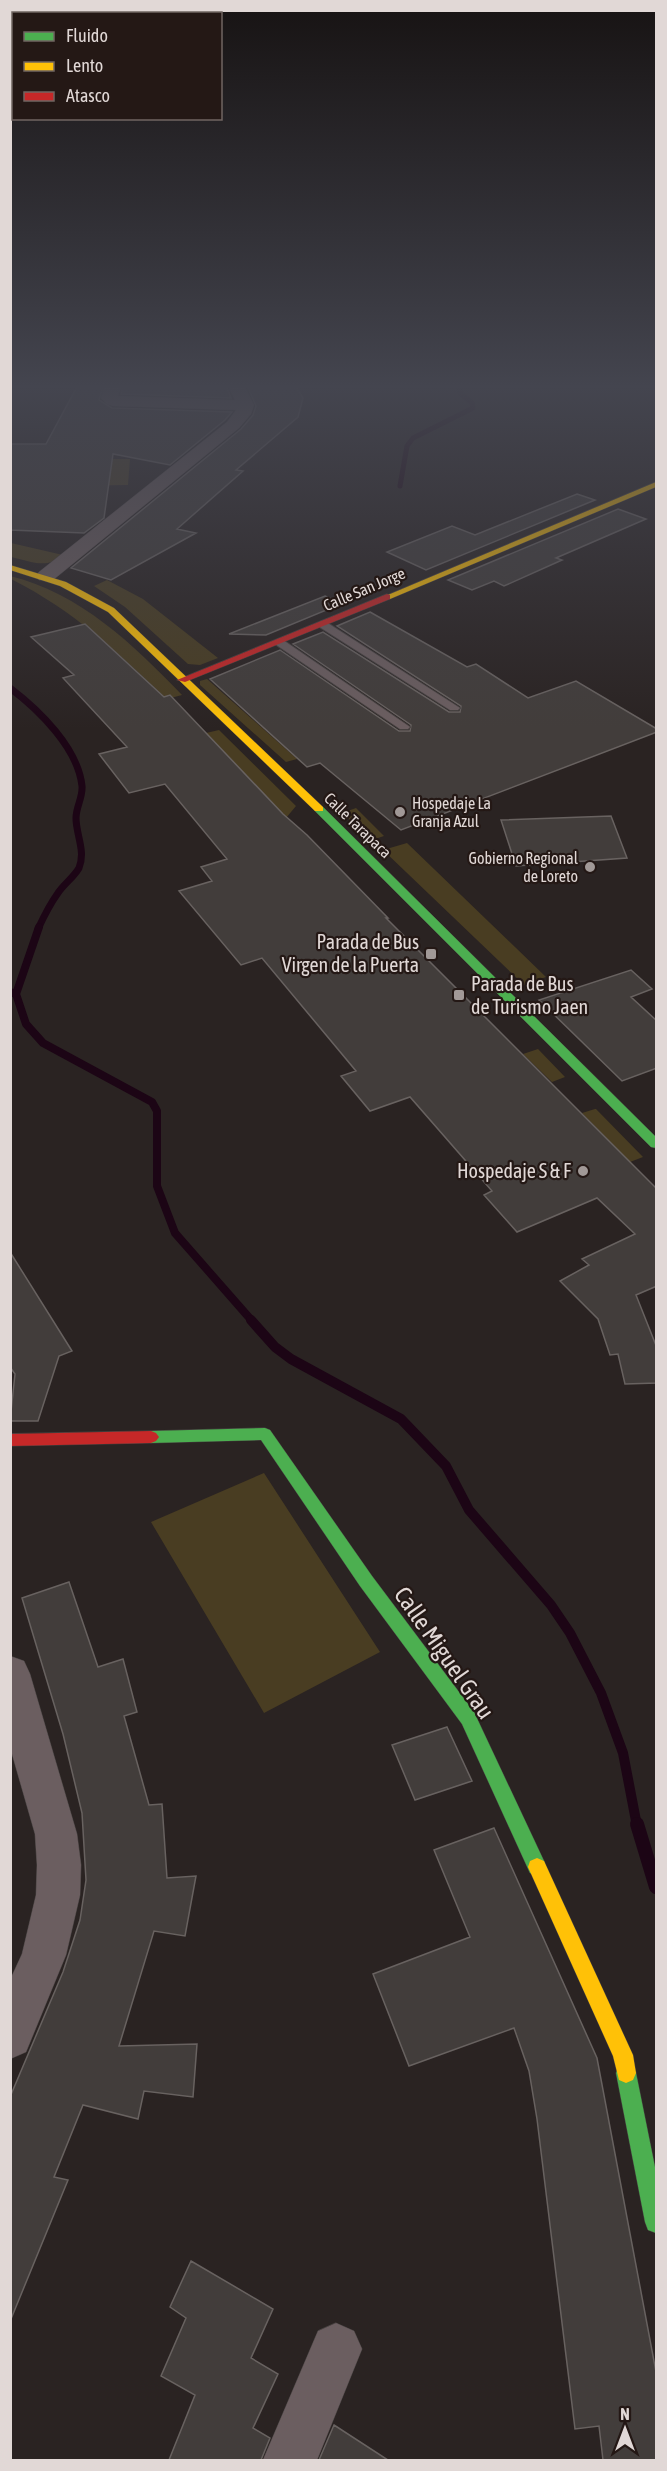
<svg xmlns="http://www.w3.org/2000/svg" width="667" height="2471" viewBox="0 0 667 2471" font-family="'Asap Condensed',sans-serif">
	<rect width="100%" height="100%" fill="#2a2322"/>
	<!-- green -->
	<path fill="#493d22" d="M 10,459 L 130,459 L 128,485 L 11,487 Z
		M 11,543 L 63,555 C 47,570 30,561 11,557 Z
		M 10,576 C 80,593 134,645 182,695 L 167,699 C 114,650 76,612 11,579 Z
		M 107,580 L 143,599 L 218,658 L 200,665 L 188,664 L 125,607 L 94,586 Z
		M 207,679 L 297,759 L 286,762 L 200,685 L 200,681 Z
		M 219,730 L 296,806 L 286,818 L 206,733 Z
		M 356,808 L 384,836 L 372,840 L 342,813 Z
		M 407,843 L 546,977 L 524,985 L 383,850 Z
		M 538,1049 L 565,1077 L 552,1082 L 523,1054 Z
		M 595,1109 L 596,1109 L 643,1157 L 630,1162 L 582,1113 Z
		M 264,1473 L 380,1652 L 264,1713 L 151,1522 Z"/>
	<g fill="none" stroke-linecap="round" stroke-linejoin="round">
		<!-- stream-far4 -->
		<path stroke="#1c0515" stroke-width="5" d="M 400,486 L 407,446 L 413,438 L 473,408 L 472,403 L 460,393 L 459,383"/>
		<!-- stream-far3 -->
		<path stroke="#1c0515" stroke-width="7" d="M 10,688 C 39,710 78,748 82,786 C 83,797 76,807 76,818 C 76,835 86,851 79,868 C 74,877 64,884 58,893 C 50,904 44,916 38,929"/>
		<!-- stream-far2 -->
		<path stroke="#1c0515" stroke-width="8" d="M 10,992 L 16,994 L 26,1024 L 43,1043 L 152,1102 L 157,1111 L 157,1186 L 175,1233 L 253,1322
			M 16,994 L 39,927"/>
		<!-- stream-far1 -->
		<path stroke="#1c0515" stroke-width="10" d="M 251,1320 L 275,1347 L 291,1359 L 401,1419 L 446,1466 L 469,1510 L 551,1605 L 570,1633 L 601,1693 L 623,1753 L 637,1826"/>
		<!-- stream -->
		<path stroke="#1c0515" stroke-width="14" d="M 637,1824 L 656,1887"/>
	</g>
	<!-- building -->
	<path fill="#423d3b" stroke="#686260" stroke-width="1.5" d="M 79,383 L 104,383 L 99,400 L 112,408 L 232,412 L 225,420 L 170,465 L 113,454 L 104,518 L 84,533 L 10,530 L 10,444 L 46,444 Z
		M 124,383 L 225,383 L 231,398 L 121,394 Z
		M 246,383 L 294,383 L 303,398 L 298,417 L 236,470 L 243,471 L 177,529 L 196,533 L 111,580 L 71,568 L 241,429 L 253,415 L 256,406 Z
		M 577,494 L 595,500 L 426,570 L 387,552 L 452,526 L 475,535 Z
		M 618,509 L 646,519 L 556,558 L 562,560 L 504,586 L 494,581 L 472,590 L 448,580 Z
		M 325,596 L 341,604 L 266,635 L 229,634 Z
		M 370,612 L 467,667 L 476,664 L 528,698 L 576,681 L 657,729 L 657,732 L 401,830 L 320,763 L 307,767 L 210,679 L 280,650 L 399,731 L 410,731 L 411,725 L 293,644 L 323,632 L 449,712 L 460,712 L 461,706 L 337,626 Z
		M 85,624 L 164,697 L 170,695 L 283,814 L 307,835 L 388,918 L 386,918 L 657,1189 L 657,1286 L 636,1295 L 657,1348 L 657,1383 L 625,1384 L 618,1354 L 610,1355 L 598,1319 L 560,1281 L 589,1265 L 582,1259 L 635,1234 L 597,1198 L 517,1232 L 484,1195 L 492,1191 L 410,1097 L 370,1111 L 341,1076 L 356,1071 L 262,958 L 241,965 L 179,891 L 212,881 L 201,867 L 227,859 L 165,784 L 129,793 L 99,754 L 127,747 L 63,678 L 74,675 L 31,637 Z
		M 611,816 L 627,858 L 516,866 L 501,820 Z
		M 631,970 L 652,989 L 631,997 L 657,1021 L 657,1068 L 622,1081 L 539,1000 Z
		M 10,1252 L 72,1351 L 59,1356 L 38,1421 L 10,1421 L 15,1374 L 10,1367 Z
		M 69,1582 L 98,1667 L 123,1659 L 137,1712 L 124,1716 L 149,1805 L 162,1804 L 167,1878 L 196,1876 L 185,1936 L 154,1931 L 119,2046 L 197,2044 L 193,2097 L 144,2091 L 138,2119 L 83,2105 L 54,2177 L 68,2180 L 11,2319 L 10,2097 L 63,1972 L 80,1920 L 86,1880 L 82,1813 L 63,1734 L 22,1598 Z
		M 447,1727 L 472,1781 L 415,1800 L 392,1745 Z
		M 494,1828 L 597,2058 L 657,2377 L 657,2460 L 603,2460 L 599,2426 L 575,2429 L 537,2119 L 529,2071 L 514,2028 L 409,2066 L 373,1974 L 470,1937 L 434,1850 Z
		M 191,2261 L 273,2309 L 251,2358 L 278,2374 L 253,2428 L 270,2438 L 261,2460 L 169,2460 L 195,2395 L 161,2376 L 186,2318 L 170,2307 Z
		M 334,2425 L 388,2460 L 319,2460 Z"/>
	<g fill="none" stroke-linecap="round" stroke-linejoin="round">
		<defs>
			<path id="lane" d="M 322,621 L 326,622 L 460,708 L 458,710 L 450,710 L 318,626 L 317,624 Z
				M 279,639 L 283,640 L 410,727 L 408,729 L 400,729 L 275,644 L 274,642 Z"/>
			<path id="street" d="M 106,383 L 122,383 L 118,396 L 235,400 L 227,383 L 243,383 L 254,405 L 251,414 L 239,428 L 53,580 L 39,580 L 36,576 L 39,572 L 227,422 L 236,410 L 113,406 L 107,404 L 101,398 Z
				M 10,1656 L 24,1661 L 30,1674 L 77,1834 L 81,1865 L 80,1895 L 66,1955 L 26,2052 L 10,2059 L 10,1980 L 22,1954 L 36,1895 L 37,1865 L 35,1834 L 10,1747 Z
				M 336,2323 L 354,2331 L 362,2349 L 317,2460 L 263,2460 L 318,2331 Z"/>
			<path id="fast" d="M 319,806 L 323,807 L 656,1137 L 656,1148 L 651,1147 L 315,811 L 314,809 Z
				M 265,1428 L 270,1430 L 372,1576 L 474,1712 L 544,1861 L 546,1867 L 544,1873 L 537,1876 L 530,1873 L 462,1724 L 360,1586 L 261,1440 L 151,1443 L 146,1441 L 143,1437 L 146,1433 L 151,1431 Z
				M 626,2063 L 633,2066 L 636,2073 L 656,2172 L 656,2233 L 648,2230 L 645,2222 L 616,2073 L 619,2066 Z"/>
			<path id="slow" d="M 656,482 L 656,487 L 390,599 L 383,597 Z
				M 10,565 L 66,582 L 114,608 L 323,807 L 323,811 L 315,811 L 108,612 L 60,586 L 10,570 Z
				M 537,1858 L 544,1861 L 633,2055 L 636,2073 L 633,2080 L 626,2083 L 619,2080 L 613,2056 L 528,1867 L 530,1861 Z"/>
			<path id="jam" d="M 387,594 L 390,595 L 390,599 L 185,682 L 177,680 Z
				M 151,1431 L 156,1433 L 159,1437 L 156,1441 L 151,1443 L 10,1446 L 10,1434 Z"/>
		</defs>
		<!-- lane casing -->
		<use href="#lane" stroke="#464140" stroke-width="2"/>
		<!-- street casing -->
		<use href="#street" stroke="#464140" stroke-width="1"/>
		<!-- fast casing -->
		<use href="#fast" stroke="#464140" stroke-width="1"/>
		<!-- slow casing -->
		<use href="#slow" stroke="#464140" stroke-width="1"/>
		<!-- jam casing -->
		<use href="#jam" stroke="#464140" stroke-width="1"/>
		<!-- lane -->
		<use href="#lane" fill="#6b5e60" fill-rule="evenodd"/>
		<!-- street -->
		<use href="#street" fill="#6b5e60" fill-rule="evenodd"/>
		<!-- fast -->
		<use href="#fast" fill="#4caf50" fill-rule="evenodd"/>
		<!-- slow -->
		<use href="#slow" fill="#ffc107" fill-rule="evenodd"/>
		<!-- jam -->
		<use href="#jam" fill="#c62828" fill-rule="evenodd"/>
	</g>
	<!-- sky -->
	<linearGradient id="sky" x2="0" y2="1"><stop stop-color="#171313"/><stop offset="0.53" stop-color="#44454f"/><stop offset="1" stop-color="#44454f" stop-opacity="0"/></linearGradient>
	<rect width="667" height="729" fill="url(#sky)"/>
	<!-- markers -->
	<g fill="#a19997" stroke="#241815" stroke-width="2">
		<circle cx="400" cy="812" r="6"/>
		<circle cx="590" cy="867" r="6"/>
		<rect x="425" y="948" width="12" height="12" rx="3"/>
		<rect x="453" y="989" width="12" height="12" rx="3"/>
		<circle cx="583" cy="1171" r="6"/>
	</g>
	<g text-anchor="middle" stroke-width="4.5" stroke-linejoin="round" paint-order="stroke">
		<!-- far-street labels -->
		<g font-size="16" fill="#e1d8d6" stroke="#241815">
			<text transform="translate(364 589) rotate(-23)" y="6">Calle San Jorge</text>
			<text transform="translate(358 825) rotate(44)" y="6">Calle Tarapaca</text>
		</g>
		<!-- far-poi labels -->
		<g font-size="16" fill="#e1d8d6" stroke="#241815" text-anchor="start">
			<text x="412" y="809">Hospedaje La<tspan x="412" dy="18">Granja Azul</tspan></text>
			<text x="578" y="864" text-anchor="end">Gobierno Regional<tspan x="578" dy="18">de Loreto</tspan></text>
		</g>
		<!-- poi labels -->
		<g font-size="20" fill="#e1d8d6" stroke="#241815" text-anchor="end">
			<text x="419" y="949">Parada de Bus<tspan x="419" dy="23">Virgen de la Puerta</tspan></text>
			<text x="471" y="991" text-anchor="start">Parada de Bus<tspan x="471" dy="23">de Turismo Jaen</tspan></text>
			<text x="571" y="1178">Hospedaje S &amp; F</text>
		</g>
		<!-- near-street labels -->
		<g font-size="24" fill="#e1d8d6" stroke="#241815">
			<text transform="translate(444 1653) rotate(55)" y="8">Calle Miguel Grau</text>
		</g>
	</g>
	<!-- border -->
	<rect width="667" height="2471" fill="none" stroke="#e1d8d6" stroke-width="24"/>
	<!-- legend -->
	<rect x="12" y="12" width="210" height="108" fill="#241815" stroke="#706562" stroke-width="1.5"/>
	<rect x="24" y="32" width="30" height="9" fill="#4caf50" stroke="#706562" stroke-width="1.5"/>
	<text x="66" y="42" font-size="18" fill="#e1d8d6">Fluido</text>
	<rect x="24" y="62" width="30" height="9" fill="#ffc107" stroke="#706562" stroke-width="1.5"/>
	<text x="66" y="72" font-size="18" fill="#e1d8d6">Lento</text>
	<rect x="24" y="92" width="30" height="9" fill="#c62828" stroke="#706562" stroke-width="1.5"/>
	<text x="66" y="102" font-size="18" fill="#e1d8d6">Atasco</text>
	<!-- north arrow -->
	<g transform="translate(625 2429)" stroke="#241815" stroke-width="4.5" paint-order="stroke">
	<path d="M0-4.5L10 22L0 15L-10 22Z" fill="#e1d8d6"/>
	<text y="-9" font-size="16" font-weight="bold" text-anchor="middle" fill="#e1d8d6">N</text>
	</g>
</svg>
